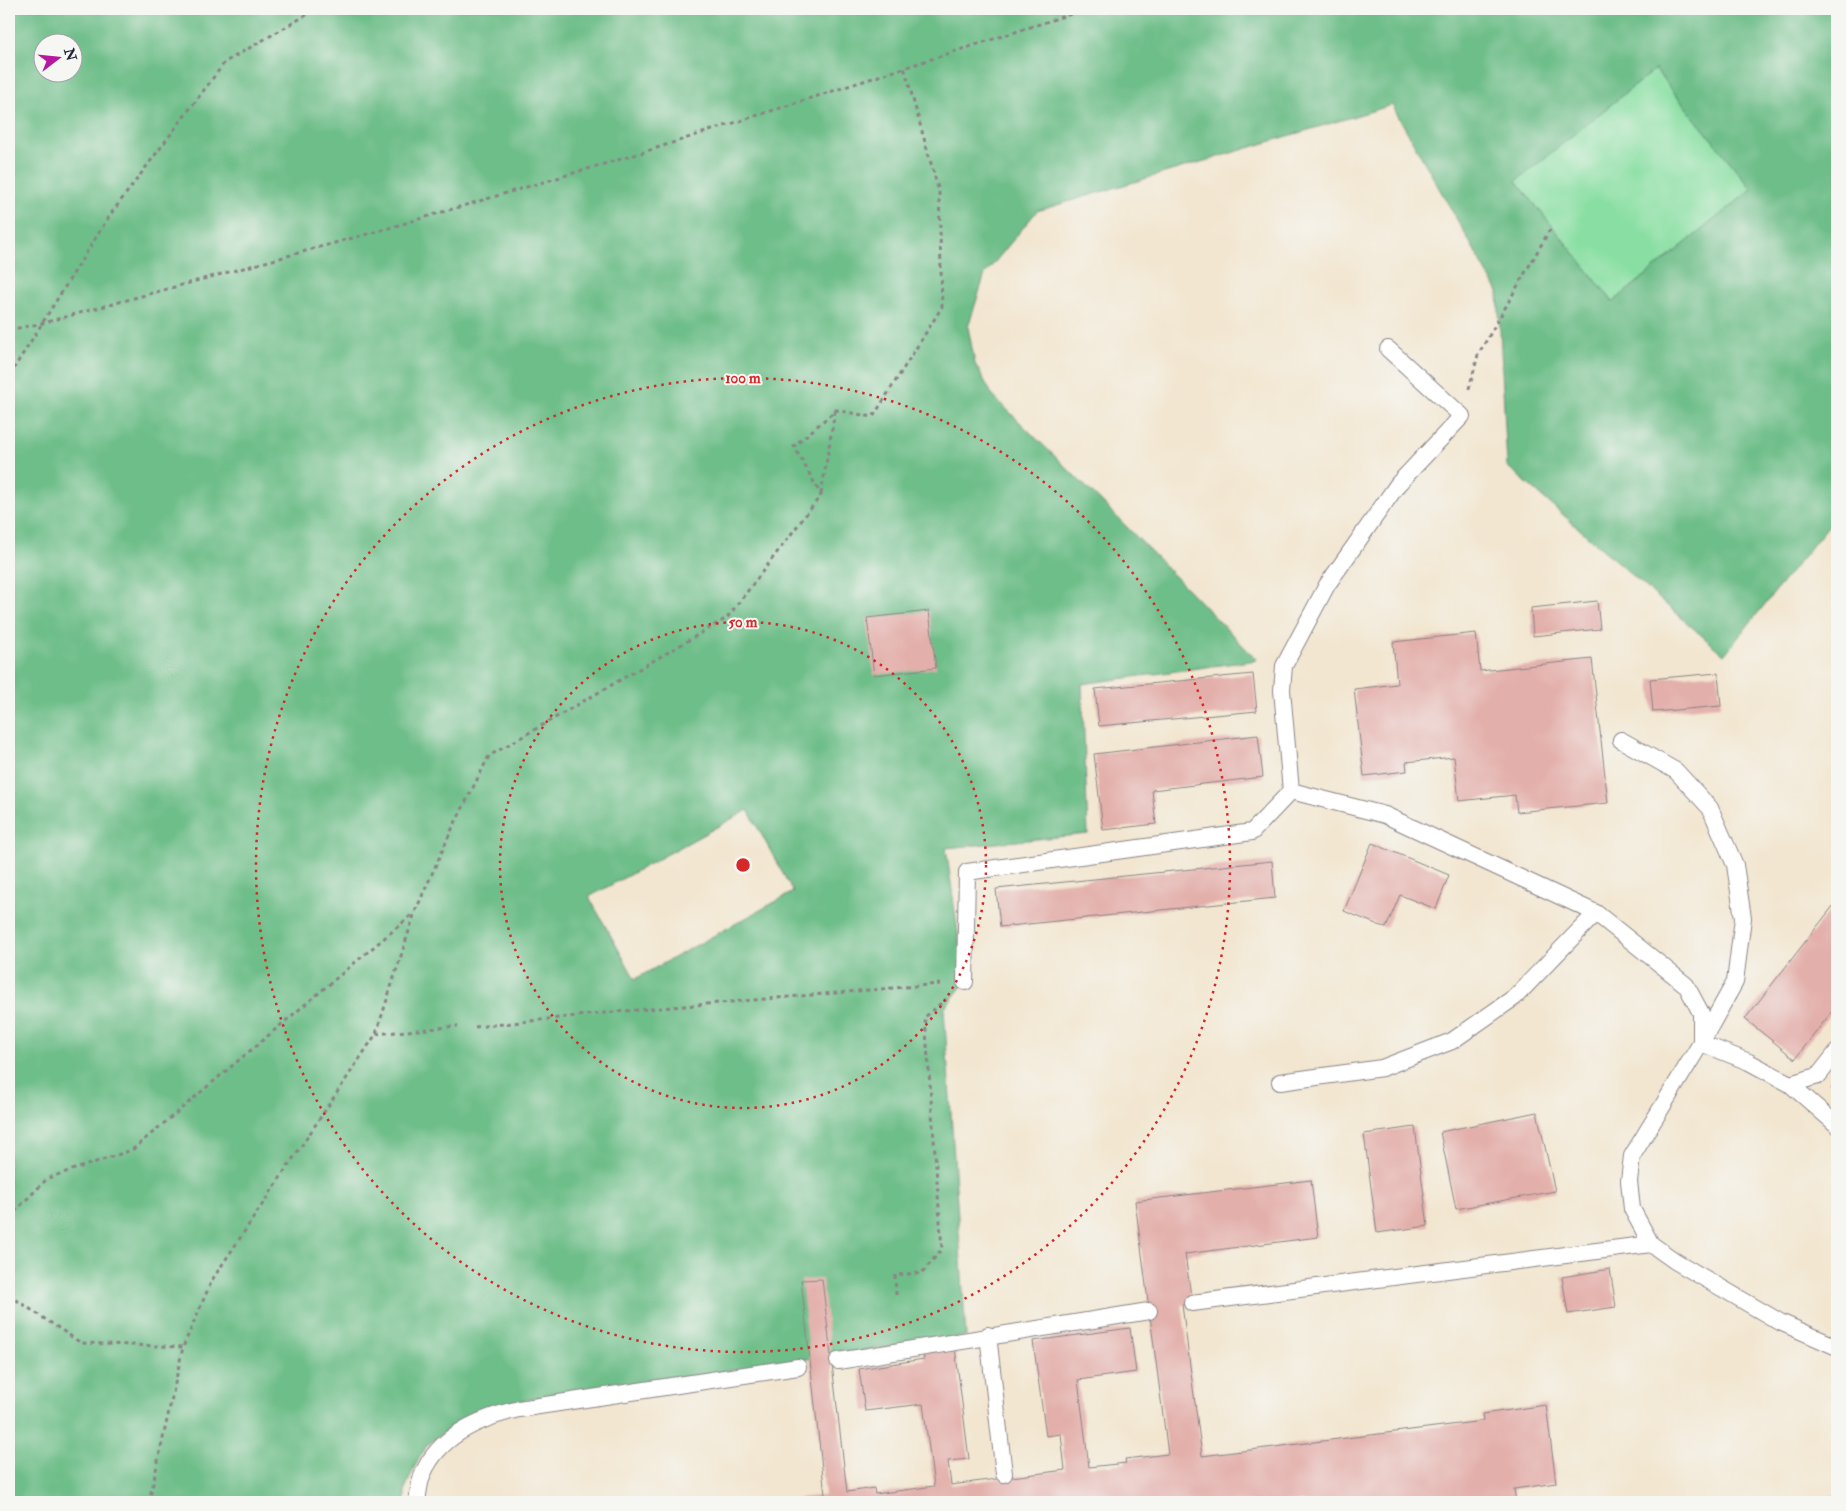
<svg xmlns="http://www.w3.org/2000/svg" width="1846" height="1511" viewBox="0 0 1846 1511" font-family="'IM FELL Double Pica',serif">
	<rect width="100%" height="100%" fill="#f6f6f2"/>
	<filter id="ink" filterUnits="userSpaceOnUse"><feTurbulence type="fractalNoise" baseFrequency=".02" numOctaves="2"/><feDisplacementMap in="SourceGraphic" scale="10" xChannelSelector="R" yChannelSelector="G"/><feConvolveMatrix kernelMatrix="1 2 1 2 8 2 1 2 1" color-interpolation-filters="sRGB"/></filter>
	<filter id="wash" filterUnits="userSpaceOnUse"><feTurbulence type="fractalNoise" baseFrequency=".0096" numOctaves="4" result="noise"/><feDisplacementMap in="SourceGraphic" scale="20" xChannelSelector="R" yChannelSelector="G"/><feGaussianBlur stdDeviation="1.12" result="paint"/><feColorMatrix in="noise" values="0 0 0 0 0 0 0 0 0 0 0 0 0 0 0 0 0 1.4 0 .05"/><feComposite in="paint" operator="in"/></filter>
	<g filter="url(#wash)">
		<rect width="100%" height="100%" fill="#f2e6d0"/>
		<!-- green -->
		<path fill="#89dfa3" stroke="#56806f" d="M 1655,69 L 1752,189 L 1613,302 L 1516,181 Z"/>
		<!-- forest -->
		<path fill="#6ebe89" stroke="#487062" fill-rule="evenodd" d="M 9,9 L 1837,9 L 1837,515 L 1724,655 L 1507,466 L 1498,292 L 1392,105 L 1037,211 L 985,274 L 968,327 L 975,364 L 993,396 L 1121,521 L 1257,660 L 1082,684 L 1088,834 L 946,848 L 965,982 L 944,1009 L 966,1336 L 519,1401 L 488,1409 L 451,1427 L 427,1445 L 415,1466 L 405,1489 L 405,1502 L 9,1502 ZM 42,42 L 72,42 L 72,72 L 42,72 ZM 1655,69 L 1752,189 L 1613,302 L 1516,181 ZM 748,810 L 793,892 L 635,979 L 589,897 Z"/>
		<g id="blocks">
			<!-- building -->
			<path fill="#e3afaa" d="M 1597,601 L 1600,629 L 1533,636 L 1531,608 Z
				M 929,611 L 936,668 L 874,675 L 867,618 Z
				M 1476,633 L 1480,671 L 1592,659 L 1608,803 L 1517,812 L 1515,795 L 1459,801 L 1454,757 L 1406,762 L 1407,771 L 1364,776 L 1354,689 L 1397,684 L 1393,642 Z
				M 1718,673 L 1721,706 L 1653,712 L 1650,679 Z
				M 1253,674 L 1257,711 L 1099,726 L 1095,689 Z
				M 1258,735 L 1263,777 L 1152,790 L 1156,824 L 1103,830 L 1094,754 Z
				M 1372,843 L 1449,875 L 1436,909 L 1400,895 L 1386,928 L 1344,911 Z
				M 1272,861 L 1275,898 L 1000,927 L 996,889 Z
				M 1837,901 L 1837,1005 L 1795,1059 L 1745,1019 Z
				M 1837,1081 L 1837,1093 L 1831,1089 Z
				M 1537,1112 L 1555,1191 L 1456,1209 L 1440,1132 Z
				M 1415,1127 L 1428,1226 L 1377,1233 L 1364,1134 Z
				M 1311,1180 L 1318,1237 L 1185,1254 L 1192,1303 L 1182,1305 L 1202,1456 L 1483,1421 L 1482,1414 L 1546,1405 L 1556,1483 L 1514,1489 L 1516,1502 L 1454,1502 L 1454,1498 L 1420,1502 L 800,1502 L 799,1498 L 825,1495 L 801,1280 L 822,1279 L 847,1492 L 874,1488 L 875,1494 L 934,1486 L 923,1404 L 865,1411 L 859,1369 L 924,1359 L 923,1351 L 955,1347 L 969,1459 L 948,1461 L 951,1485 L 1065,1470 L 1061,1434 L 1046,1436 L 1033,1341 L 1130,1328 L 1136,1372 L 1078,1380 L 1089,1467 L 1126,1463 L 1125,1459 L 1168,1454 L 1135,1201 Z
				M 1610,1269 L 1616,1307 L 1568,1314 L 1562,1277 Z
				M 1837,1496 L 1837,1502 L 1797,1502 L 1797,1501 Z"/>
		</g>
	</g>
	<g filter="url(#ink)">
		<use href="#blocks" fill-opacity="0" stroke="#8a8486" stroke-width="1"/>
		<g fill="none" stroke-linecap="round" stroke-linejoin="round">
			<defs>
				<path id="service" d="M 1388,349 L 1462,416 L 1398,484 L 1327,585 L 1284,666 L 1282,690 L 1291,791 L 1385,815 L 1596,913 L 1686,985 L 1701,1013 L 1701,1043 L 1632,1156 L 1629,1181 L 1632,1209 L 1651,1244 L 1675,1261 L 1780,1322 L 1837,1347
					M 1621,740 L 1676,771 L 1710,808 L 1735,865 L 1743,918 L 1735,982 L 1701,1043 L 1749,1062 L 1790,1084 L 1818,1076 L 1837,1052
					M 965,982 L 967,872 L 1252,832 L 1291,791
					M 1280,1082 L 1382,1068 L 1452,1041 L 1515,997 L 1596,913
					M 1790,1084 L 1837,1125
					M 1192,1303 L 1651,1244
					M 988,1335 L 1004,1474
					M 838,1361 L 1149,1311
					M 417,1502 C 418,1495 419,1486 421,1479 C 435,1437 480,1418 519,1409 L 798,1367"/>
			</defs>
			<!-- service casing -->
			<use href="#service" stroke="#8a8486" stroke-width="18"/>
			<!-- path -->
			<path stroke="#8a8486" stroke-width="3" stroke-dasharray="4 4" stroke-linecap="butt" d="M 9,330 L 43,323 L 382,230 L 641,153 L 1086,9
				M 9,376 L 110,215 L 225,62 L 317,9
				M 1469,389 L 1478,355 L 1552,226
				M 821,494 L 835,411
				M 475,1027 L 614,1012 L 940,984
				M 376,1034 L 458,1026
				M 9,1217 L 48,1178 L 132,1150 L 414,913
				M 9,1295 L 81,1343 L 183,1347
				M 896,1295 L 895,1275 L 922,1273 L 942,1249 L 925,1017 L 946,999
				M 149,1502 L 183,1347 L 212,1280 L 376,1034 L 415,912 L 451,831 L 489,756 L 727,618 L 821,495 L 794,446 L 836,410 L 873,417 L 942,307 L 939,192 L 904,67"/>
			<!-- service -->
			<use href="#service" stroke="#fff" stroke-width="16"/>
		</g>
	</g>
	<!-- distance rings -->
	<g fill="none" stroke="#d62828" stroke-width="2.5" stroke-dasharray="2.5 5">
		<circle cx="743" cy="865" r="243"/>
		<circle cx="743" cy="865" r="487"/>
	</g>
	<circle cx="743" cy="865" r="8" fill="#d62828" stroke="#f6f6f2" stroke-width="2.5"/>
	<g font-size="15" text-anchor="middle" font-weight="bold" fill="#d62828" stroke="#f6f6f2" stroke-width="4" stroke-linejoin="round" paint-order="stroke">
		<text x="743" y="383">100 m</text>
		<text x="743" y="627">50 m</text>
	</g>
	<!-- margin -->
	<rect width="1846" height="1511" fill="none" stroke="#f6f6f2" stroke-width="30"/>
	<!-- north arrow -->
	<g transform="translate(58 58) rotate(74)"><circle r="24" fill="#f6f6f2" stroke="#a1a1a9"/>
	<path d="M0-4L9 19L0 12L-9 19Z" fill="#b5179e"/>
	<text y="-8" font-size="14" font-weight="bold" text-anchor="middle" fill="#22223b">N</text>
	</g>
</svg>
